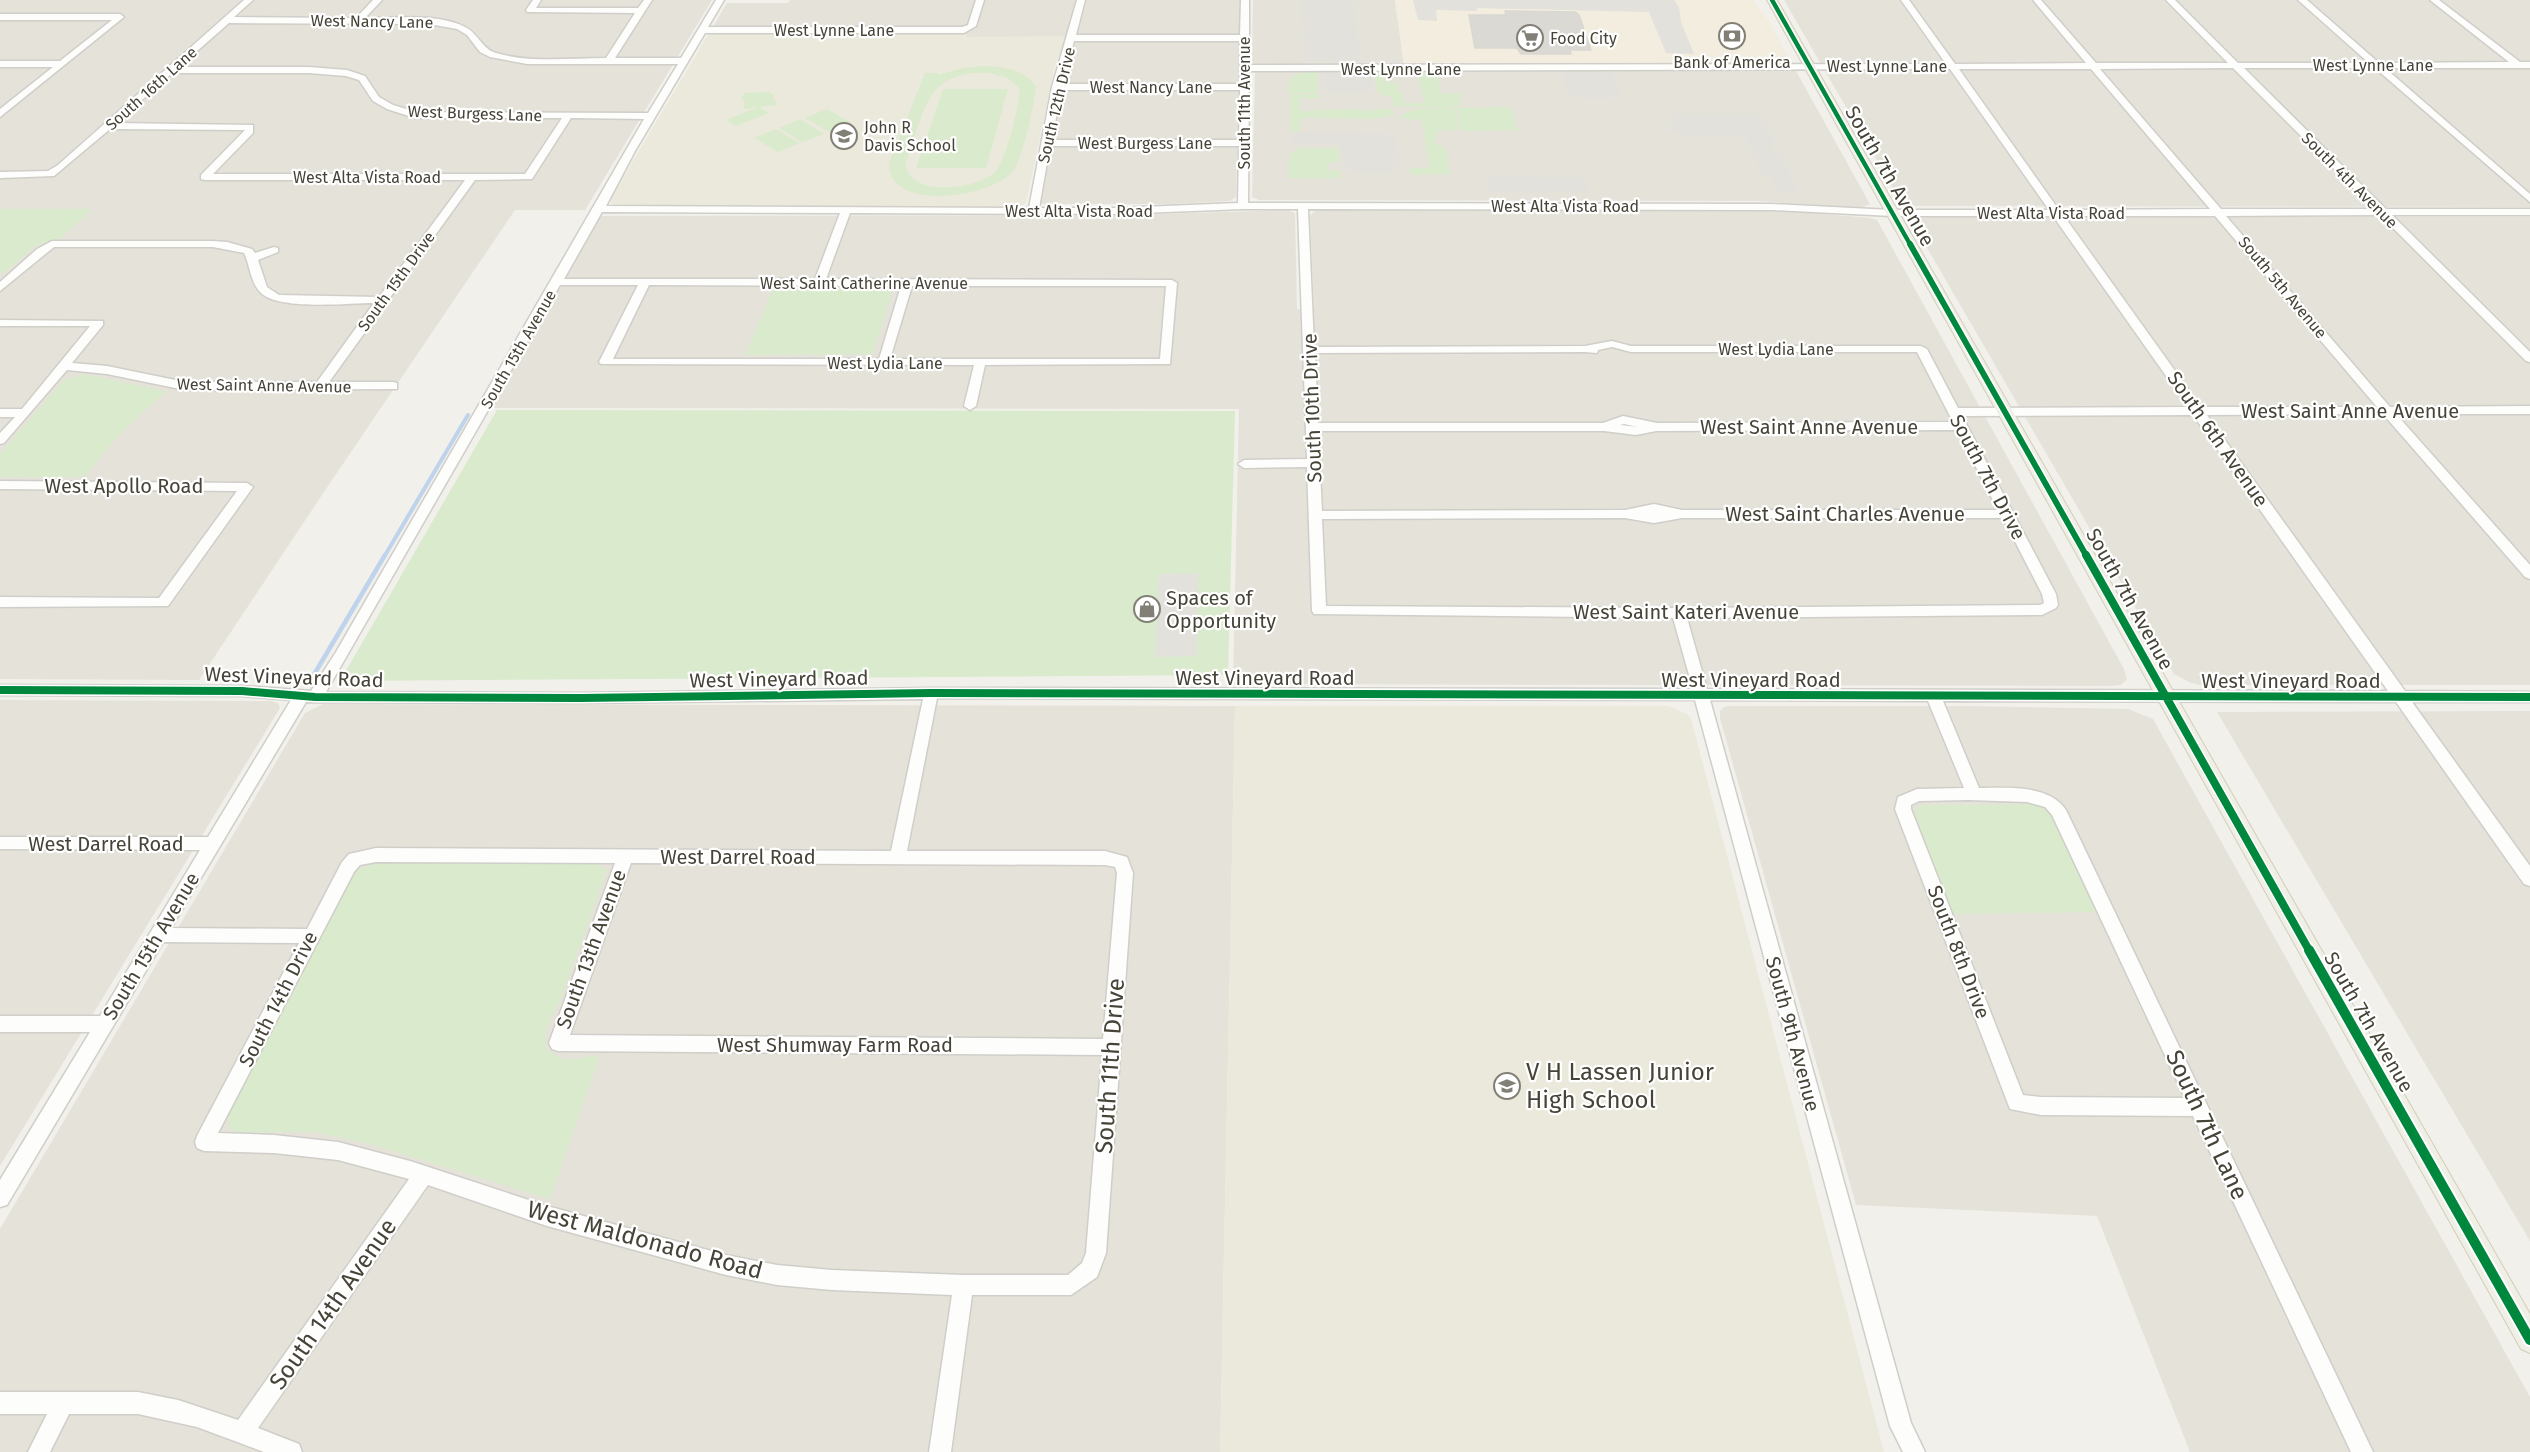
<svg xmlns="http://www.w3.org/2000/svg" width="2530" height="1452" viewBox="0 0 2530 1452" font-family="'Fira Sans',sans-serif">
	<rect width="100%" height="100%" fill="#f1f0eb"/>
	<!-- residential -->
	<path fill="#e5e2d9" d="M 0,0 L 712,0 L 585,210 L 515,210 L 328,486 L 199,680 L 0,679 Z
		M 790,0 L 1241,0 L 1236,197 L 1230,201 L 1172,204 L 1042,204 L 1040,202 L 1070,55 L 1078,37 L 965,37 L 966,32 L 736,28 L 714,25 L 727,3 L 788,3 Z
		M 1253,0 L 1395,0 L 1404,66 L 1254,64 L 1252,61 Z
		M 1784,0 L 2530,0 L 2530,207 L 1906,206 L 1902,204 Z
		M 1255,70 L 1796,71 L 1870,204 L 1860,208 L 1756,201 L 1259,200 L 1252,197 Z
		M 1288,210 L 1295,213 L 1297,309 L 1314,310 L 1310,215 L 1317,210 L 1774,210 L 1871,218 L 1877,220 L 2124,669 L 2127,679 L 2121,685 L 2110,686 L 1233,684 L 1239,409 L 489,408 L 596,221 L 602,216 L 1129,215 Z
		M 1914,217 L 2530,217 L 2530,685 L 2199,685 L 2189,682 L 2174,674 L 1911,220 Z
		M 0,700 L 271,701 L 278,703 L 280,708 L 0,1166 Z
		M 323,704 L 1235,706 L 1220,1452 L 0,1452 L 0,1229 L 305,713 Z
		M 1730,706 L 1968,706 L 2128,709 L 2153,719 L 2530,1397 L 2530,1452 L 2190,1452 L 2097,1216 L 1856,1205 L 1720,718 L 1720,711 L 1724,707 Z
		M 2530,711 L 2530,1241 L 2217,712 Z"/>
	<!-- commercial -->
	<path fill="#f3eddf" d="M 1395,0 L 1753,0 L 1771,24 L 1793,66 L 1404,64 Z"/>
	<!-- education -->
	<path fill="#ebe9db" d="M 966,32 L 966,37 L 1067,36 L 1055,66 L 1027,199 L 1024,205 L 1013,207 L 616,206 L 609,201 L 708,35 L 716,33 Z
		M 1235,706 L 1668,706 L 1687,714 L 1691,719 L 1884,1452 L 1220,1452 Z"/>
	<!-- green -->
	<path fill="#daeacd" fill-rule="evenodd" d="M 983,66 C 1003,67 1024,69 1036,87 C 1034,105 1023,158 1013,171 C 991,199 887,212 889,163 L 925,73 L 938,73 L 938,75 L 963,68 ZM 989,73 L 1008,78 L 1020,89 C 1019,106 1006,161 995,172 C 977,190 905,198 906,162 C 925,113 924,70 989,73 Z
		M 1304,71 L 1318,72 L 1318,90 L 1315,93 L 1289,93 L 1288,91 L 1290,78 Z
		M 1373,72 L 1399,72 L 1400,75 L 1387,81 L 1399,84 L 1399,89 L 1397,91 L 1403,94 L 1404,103 L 1424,103 L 1417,73 L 1439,73 L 1439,93 L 1461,94 L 1460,106 L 1445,108 L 1454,108 L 1459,130 L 1439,130 L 1434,143 L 1446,148 L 1450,174 L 1410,175 L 1409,168 L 1429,168 L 1422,120 L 1397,118 L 1414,109 L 1440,108 L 1392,106 L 1394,102 L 1390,97 L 1378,93 Z
		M 943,89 L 1008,89 L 986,168 L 916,168 Z
		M 768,92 L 774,95 L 773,99 L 777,102 L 776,105 L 743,109 L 745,103 L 741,97 L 745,93 Z
		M 1290,94 L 1319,94 L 1320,98 L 1299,99 L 1300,111 L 1351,109 L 1371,111 L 1387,108 L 1393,110 L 1394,115 L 1373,119 L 1300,118 L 1300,131 L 1290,132 Z
		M 759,107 L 769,113 L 736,126 L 726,120 Z
		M 1510,107 L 1518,130 L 1462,131 L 1456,108 Z
		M 827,109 L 851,123 L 829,132 L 805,118 Z
		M 800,119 L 824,134 L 802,142 L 779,128 Z
		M 776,129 L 800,143 L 778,152 L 754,138 Z
		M 1295,148 L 1338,148 L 1340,162 L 1328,163 L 1328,166 L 1321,166 L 1328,167 L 1329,171 L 1340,171 L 1341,178 L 1289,178 L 1289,154 L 1294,152 Z
		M 0,209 L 92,209 L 59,240 L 35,246 L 5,272 L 0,273 Z
		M 773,289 L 887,289 L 892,292 L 874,350 L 871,354 L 745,355 Z
		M 84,374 L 166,391 L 121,433 L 84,477 L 0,477 L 0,454 L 63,381 Z
		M 497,410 L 1235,411 L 1228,675 L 340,681 Z
		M 2032,804 L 2045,808 L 2054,818 L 2097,912 L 1951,914 L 1916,816 L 1916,808 L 1925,805 Z
		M 378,863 L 597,864 L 607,870 L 559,1004 C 549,1019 542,1032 547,1050 C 569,1066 576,1057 600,1055 L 550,1199 L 367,1143 L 312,1132 L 237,1132 L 228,1128 L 229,1110 L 350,878 L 357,869 Z"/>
	<!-- parking -->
	<path fill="#e2e1dc" d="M 1302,0 L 1353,0 L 1360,61 L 1304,61 Z
		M 1413,0 L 1674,0 L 1679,7 L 1681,22 L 1694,54 L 1666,53 L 1649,12 L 1477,8 L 1477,11 L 1436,10 L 1437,21 L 1418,20 Z
		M 1321,72 L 1372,72 L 1374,90 L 1366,90 L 1365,93 L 1330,93 L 1330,90 L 1322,90 Z
		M 1561,72 L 1612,72 L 1621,96 L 1612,96 L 1612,99 L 1578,99 L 1577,96 L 1568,96 Z
		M 1673,114 L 1761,114 L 1775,143 L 1770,143 L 1773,153 L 1780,153 L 1799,191 L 1778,191 L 1770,176 L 1763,176 L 1745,137 L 1682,136 L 1680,132 L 1672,132 L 1668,122 L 1676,122 Z
		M 1292,132 L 1389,133 L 1390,137 L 1396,137 L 1400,169 L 1392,169 L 1392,173 L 1354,173 L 1354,170 L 1343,169 L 1340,142 L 1309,146 L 1291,142 Z
		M 1487,177 L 1584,178 L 1589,191 L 1489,192 Z
		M 1198,573 L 1197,656 L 1155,657 L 1159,574 Z"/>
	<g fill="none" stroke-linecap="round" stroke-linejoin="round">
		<!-- stream-far1 -->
		<path stroke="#bfd3ec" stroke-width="4" d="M 384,557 L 468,415"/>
		<!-- stream -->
		<path stroke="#bfd3ec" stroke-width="4.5" d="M 309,683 L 385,555"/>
	</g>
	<!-- building -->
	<path fill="#dad9d4" stroke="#d9d7d1" stroke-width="1.5" d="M 1505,11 L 1575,12 L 1579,15 L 1591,50 L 1570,50 L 1571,54 L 1521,54 L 1517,48 L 1475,48 L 1469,15 L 1506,15 Z"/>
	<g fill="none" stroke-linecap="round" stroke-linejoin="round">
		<defs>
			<path id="minor" d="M 244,0 L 253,0 L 234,17 L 356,18 L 373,0 L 382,0 L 365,18 C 394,18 440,13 465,27 C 478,33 482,49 496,53 C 530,63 570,58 606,58 L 635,13 L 527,12 L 526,10 L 533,0 L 541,0 L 536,8 L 638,8 L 644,0 L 652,0 L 615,58 L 681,58 L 716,0 L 724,0 L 708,27 L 962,27 L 968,25 L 976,0 L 984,0 L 976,26 L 964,33 L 705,33 L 635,151 L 606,206 L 1029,208 L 1052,87 L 1077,0 L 1085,0 L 1076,35 L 1240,35 L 1241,0 L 1249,0 L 1249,65 L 1946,64 L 1901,0 L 1909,0 L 1955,64 L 2086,63 L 2033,0 L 2041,0 L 2096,63 L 2228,63 L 2166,0 L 2175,0 L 2238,63 L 2369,63 L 2298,0 L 2307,0 L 2379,63 L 2509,62 L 2430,0 L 2439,0 L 2520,62 L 2530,62 L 2530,68 L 2385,68 L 2530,194 L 2530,202 L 2375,68 L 2244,68 L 2386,209 L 2530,209 L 2530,215 L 2392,215 L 2530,352 L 2530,362 L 2526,361 L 2380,215 L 2226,216 L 2390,407 L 2530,406 L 2530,414 L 2396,414 L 2530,565 L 2530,579 L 2525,577 L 2383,414 L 2207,415 L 2405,691 L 2530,692 L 2530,702 L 2412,702 L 2530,866 L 2530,886 L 2524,884 L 2396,702 L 1943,701 L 1979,788 C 2007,788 2049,784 2066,810 L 2373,1452 L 2351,1452 L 2193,1116 L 2041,1115 L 2010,1109 L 1895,809 L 1898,797 L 1917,789 L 1964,788 L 1928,701 L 1710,700 L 1911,1423 L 1925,1452 L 1903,1452 L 1890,1426 L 1695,700 L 937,698 L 907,851 L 1105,851 L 1127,857 L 1133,873 L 1106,1253 L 1097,1277 L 1071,1295 L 972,1295 L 951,1452 L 929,1452 L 952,1295 L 832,1290 L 777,1285 L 726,1275 L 547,1226 L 428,1185 L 258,1428 L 299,1444 L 302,1452 L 264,1452 L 197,1427 L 138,1414 L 69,1414 L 50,1452 L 28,1452 L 47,1414 L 0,1414 L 0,1392 L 138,1392 L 178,1400 L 238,1420 L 409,1179 L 338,1160 L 274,1153 L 204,1151 L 197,1148 L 195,1142 L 197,1136 L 299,943 L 163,942 L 7,1205 L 0,1207 L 0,1180 L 90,1032 L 0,1032 L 0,1016 L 100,1016 L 200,850 L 0,849 L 0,837 L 208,837 L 291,700 L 242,696 L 0,695 L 0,685 L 242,686 L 311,691 L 336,652 L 644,119 L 571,118 L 532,179 L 475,180 L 329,382 L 393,382 L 397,383 L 397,389 L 185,390 L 107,374 L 67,370 L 4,443 L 0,444 L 0,433 L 15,417 L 0,417 L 0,409 L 22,409 L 90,326 L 0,326 L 0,320 L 103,321 L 103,325 L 72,363 L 107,366 L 185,382 L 317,382 L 374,303 C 348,303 277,311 260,292 C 250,281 250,265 244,253 L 213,247 L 54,247 L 0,291 L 0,282 L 37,249 L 52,241 L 213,241 L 227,242 L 252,249 L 255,253 L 274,247 L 278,248 L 278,252 L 258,260 L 267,287 L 279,295 L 379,297 L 465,180 L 205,180 L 201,179 L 201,175 L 245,130 L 110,129 L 54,176 L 0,178 L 0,172 L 48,171 L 58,165 ZM 229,23 L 429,24 L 457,29 L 467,35 L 480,52 L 490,57 L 527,64 L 678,64 L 648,113 L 416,112 L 393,105 L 379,97 L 365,76 L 347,70 L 309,67 L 179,67 ZM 1074,41 L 1240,41 L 1240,84 L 1062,84 ZM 2233,68 L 2374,209 L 2221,209 L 2100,69 ZM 1950,69 L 2049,210 L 1892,210 L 1772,204 L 1248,203 L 1249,71 ZM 1959,69 L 2091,69 L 2210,209 L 2059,210 ZM 172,73 L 309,73 L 346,76 L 359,80 L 373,101 L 387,109 L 415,118 L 562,118 L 525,174 L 213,174 L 253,133 L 253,125 L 116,123 ZM 1061,90 L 1240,90 L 1239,140 L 1052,140 ZM 1050,146 L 1239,146 L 1238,203 L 1117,208 L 1039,208 ZM 1243,209 L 1298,209 L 1307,459 L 1244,460 L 1238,464 L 1244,468 L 1307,467 L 1312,611 L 1314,614 L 1673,618 L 1693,689 L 931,688 L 581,693 L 326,692 L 560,285 L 638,285 L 599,362 L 601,364 L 974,365 L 964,406 L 970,410 L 976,406 L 985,365 L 1170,364 L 1177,283 L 1172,280 L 826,279 L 850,213 L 1117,214 ZM 1308,209 L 1772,210 L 1892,216 L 2053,216 L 2188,407 L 1958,408 L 1927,349 L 1921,346 L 1631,346 L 1612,341 L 1585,346 L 1314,347 ZM 602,212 L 840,213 L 815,279 L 564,279 ZM 2064,216 L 2215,216 L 2377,407 L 2201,407 ZM 649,285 L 901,286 L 879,359 L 613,359 ZM 912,286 L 1166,286 L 1160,359 L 890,359 ZM 1612,347 L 1631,352 L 1917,352 L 1953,422 L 1657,423 L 1623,416 L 1603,423 L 1318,423 L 1315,353 L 1585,352 L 1597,353 L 1598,350 ZM 2193,415 L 2388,691 L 1707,689 L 1687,618 L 2042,615 L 2056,608 L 2058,605 L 2056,594 L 1962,416 ZM 1624,424 L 1638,427 L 1620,425 ZM 1957,430 L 1998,510 L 1682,510 L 1654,504 L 1625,510 L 1322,511 L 1318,431 L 1604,431 L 1636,435 L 1656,431 ZM 1625,518 L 1654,523 L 1682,518 L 2003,518 L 2042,594 L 2044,603 L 2040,605 L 1679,608 L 1326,606 L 1322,519 ZM 923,699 L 891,851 L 376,848 L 349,854 L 342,862 L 307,929 L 171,928 L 306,702 L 581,703 ZM 1969,800 L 2027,802 L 2045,807 L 2052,815 L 2185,1098 L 2041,1097 L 2023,1095 L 1911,809 L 1911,805 L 1919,801 ZM 376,862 L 615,863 L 549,1043 L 552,1049 L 558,1051 L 1102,1055 L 1086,1253 L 1082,1263 L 1068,1275 L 963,1275 L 832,1270 L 777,1265 L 726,1255 L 547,1206 L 410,1161 L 338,1142 L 274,1135 L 218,1133 L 354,872 L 360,865 ZM 631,863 L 1105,865 L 1115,867 L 1117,873 L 1103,1039 L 570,1035 Z
				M 0,14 L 120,14 L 124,17 L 0,117 L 0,109 L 53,67 L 0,67 L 0,61 L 60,61 L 112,20 L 0,20 Z
				M 0,481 L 247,483 L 253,487 L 168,606 L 0,607 L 0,597 L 159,598 L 237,491 L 0,489 Z"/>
			<path id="major" d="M 1767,0 L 1777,0 L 2530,1314 L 2530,1353 L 2521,1349 Z"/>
		</defs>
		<!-- minor casing -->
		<use href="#minor" stroke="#cfcec9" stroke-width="3"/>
		<!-- major casing -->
		<use href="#major" stroke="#d2ceba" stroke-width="2"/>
		<!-- minor -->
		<use href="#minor" fill="#fdfdfc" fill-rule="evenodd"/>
		<!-- major -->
		<use href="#major" fill="#f0efe5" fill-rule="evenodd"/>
		<defs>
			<path id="cycleway-far3" d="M 1772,0 L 1911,246"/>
			<path id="cycleway-far2" d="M 1910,244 L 2087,557"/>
			<path id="cycleway-far1" d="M 2086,555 L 2310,952
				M 0,690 L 242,691 L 315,697 L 581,698 L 931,693 L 2530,697"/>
			<path id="cycleway" d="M 2309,950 L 2530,1340"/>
		</defs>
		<!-- cycleway-far3 casing -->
		<use href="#cycleway-far3" stroke="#fff" stroke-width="7"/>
		<!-- cycleway-far2 casing -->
		<use href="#cycleway-far2" stroke="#fff" stroke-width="9"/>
		<!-- cycleway-far1 casing -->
		<use href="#cycleway-far1" stroke="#fff" stroke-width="11"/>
		<!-- cycleway casing -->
		<use href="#cycleway" stroke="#fff" stroke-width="14"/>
		<!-- cycleway-far3 -->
		<use href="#cycleway-far3" stroke="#00873e" stroke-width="4.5"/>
		<!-- cycleway-far2 -->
		<use href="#cycleway-far2" stroke="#00873e" stroke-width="6"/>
		<!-- cycleway-far1 -->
		<use href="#cycleway-far1" stroke="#00873e" stroke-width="8"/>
		<!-- cycleway -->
		<use href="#cycleway" stroke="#00873e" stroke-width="10"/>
	</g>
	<!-- icons -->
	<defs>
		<symbol id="bank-ring" viewBox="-11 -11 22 22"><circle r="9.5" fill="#fff" stroke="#828076" stroke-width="1.5"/><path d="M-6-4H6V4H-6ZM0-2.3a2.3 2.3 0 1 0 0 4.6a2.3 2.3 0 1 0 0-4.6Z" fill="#828076"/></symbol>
		<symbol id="supermarket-ring" viewBox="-11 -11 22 22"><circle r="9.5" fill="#fff" stroke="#828076" stroke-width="1.5"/><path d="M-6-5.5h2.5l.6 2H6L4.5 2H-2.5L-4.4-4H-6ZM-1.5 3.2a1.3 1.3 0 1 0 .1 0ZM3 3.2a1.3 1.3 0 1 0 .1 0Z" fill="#828076"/></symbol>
		<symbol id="school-ring" viewBox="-11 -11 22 22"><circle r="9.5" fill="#fff" stroke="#828076" stroke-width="1.5"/><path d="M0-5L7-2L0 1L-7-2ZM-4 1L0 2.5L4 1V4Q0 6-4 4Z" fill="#828076"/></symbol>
		<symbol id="shop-ring" viewBox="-11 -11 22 22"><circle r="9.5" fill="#fff" stroke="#828076" stroke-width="1.5"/><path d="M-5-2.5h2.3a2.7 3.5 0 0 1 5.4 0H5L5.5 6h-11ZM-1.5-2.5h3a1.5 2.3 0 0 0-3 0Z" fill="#828076"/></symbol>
	</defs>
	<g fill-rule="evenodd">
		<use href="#bank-ring" x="1717" y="21" width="30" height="30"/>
		<use href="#supermarket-ring" x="1515" y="23" width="30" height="30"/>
		<use href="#school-ring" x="829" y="121" width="30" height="30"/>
		<use href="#shop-ring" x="1132" y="594" width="30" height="30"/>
		<use href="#school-ring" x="1492" y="1071" width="30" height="30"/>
	</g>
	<g text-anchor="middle" stroke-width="4.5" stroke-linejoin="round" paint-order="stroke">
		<!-- far-street labels -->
		<g font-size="16" fill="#464337" stroke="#fff">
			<text transform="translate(372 21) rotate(1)" y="6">West Nancy Lane</text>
			<text x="834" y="36">West Lynne Lane</text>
			<text x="2373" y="71">West Lynne Lane</text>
			<text x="1887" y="72">West Lynne Lane</text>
			<text x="1401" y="75">West Lynne Lane</text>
			<text x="1151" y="93">West Nancy Lane</text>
			<text transform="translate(151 88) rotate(-42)" y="6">South 16th Lane</text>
			<text transform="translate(1244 103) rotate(-90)" y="6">South 11th Avenue</text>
			<text transform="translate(1056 105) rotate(-77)" y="6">South 12th Drive</text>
			<text transform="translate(475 113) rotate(2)" y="6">West Burgess Lane</text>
			<text x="1145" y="149">West Burgess Lane</text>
			<text x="367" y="183">West Alta Vista Road</text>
			<text transform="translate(2350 180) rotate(45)" y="6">South 4th Avenue</text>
			<text x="1565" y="212">West Alta Vista Road</text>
			<text x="1079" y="217">West Alta Vista Road</text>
			<text x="2051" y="219">West Alta Vista Road</text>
			<text transform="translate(396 281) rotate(-54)" y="6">South 15th Drive</text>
			<text x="864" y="289">West Saint Catherine Avenue</text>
			<text transform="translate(2283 287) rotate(50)" y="6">South 5th Avenue</text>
			<text transform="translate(518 349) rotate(-60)" y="6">South 15th Avenue</text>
			<text x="1776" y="355">West Lydia Lane</text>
			<text x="885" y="369">West Lydia Lane</text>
			<text transform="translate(264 385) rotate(1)" y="6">West Saint Anne Avenue</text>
		</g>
		<!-- far-poi labels -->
		<g font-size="16" fill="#464337" stroke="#fff" text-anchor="start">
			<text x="1550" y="44">Food City</text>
			<text x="1732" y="68" text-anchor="middle">Bank of America</text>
			<text x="864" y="133">John R<tspan x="864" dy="18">Davis School</tspan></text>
		</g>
		<!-- street labels -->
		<g font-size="20" fill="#464337" stroke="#fff">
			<text transform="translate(1890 176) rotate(60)" y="7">South 7th Avenue</text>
			<text transform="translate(1312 408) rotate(-92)" y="7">South 10th Drive</text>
			<text x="2350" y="418">West Saint Anne Avenue</text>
			<text x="1809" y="434">West Saint Anne Avenue</text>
			<text transform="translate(2218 439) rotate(55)" y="7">South 6th Avenue</text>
			<text transform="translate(1988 477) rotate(62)" y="7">South 7th Drive</text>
			<text x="124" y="493">West Apollo Road</text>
			<text x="1845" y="521">West Saint Charles Avenue</text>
			<text transform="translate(2130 599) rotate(61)" y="7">South 7th Avenue</text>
			<text x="1686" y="619">West Saint Kateri Avenue</text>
			<text transform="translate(294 677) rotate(2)" y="7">West Vineyard Road</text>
			<text x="1265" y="685">West Vineyard Road</text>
			<text transform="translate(779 679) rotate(-1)" y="7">West Vineyard Road</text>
			<text x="1751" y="687">West Vineyard Road</text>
			<text x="2291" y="688">West Vineyard Road</text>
			<text x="106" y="851">West Darrel Road</text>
			<text x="738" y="864">West Darrel Road</text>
			<text transform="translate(151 946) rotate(-59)" y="7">South 15th Avenue</text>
			<text transform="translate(591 949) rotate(-70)" y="7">South 13th Avenue</text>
			<text transform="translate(1959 952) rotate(69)" y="7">South 8th Drive</text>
			<text transform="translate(278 999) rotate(-63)" y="7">South 14th Drive</text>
			<text transform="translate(2369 1022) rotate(60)" y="7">South 7th Avenue</text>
			<text transform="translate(1793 1034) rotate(75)" y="7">South 9th Avenue</text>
			<text x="835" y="1052">West Shumway Farm Road</text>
		</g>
		<!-- poi labels -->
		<g font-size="20" fill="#464337" stroke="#fff" text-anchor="start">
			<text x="1166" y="605">Spaces of<tspan x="1166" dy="23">Opportunity</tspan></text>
		</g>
		<!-- near-street labels -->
		<g font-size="24" fill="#464337" stroke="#fff">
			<text transform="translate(1110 1066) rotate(-86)" y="8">South 11th Drive</text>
			<text transform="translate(2207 1125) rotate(65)" y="8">South 7th Lane</text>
			<text transform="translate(645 1240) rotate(15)" y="8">West Maldonado Road</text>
			<text transform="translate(333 1304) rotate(-55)" y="8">South 14th Avenue</text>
		</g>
		<!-- near-poi labels -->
		<g font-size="24" fill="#464337" stroke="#fff" text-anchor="start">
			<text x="1526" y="1080">V H Lassen Junior<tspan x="1526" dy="28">High School</tspan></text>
		</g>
	</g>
</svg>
